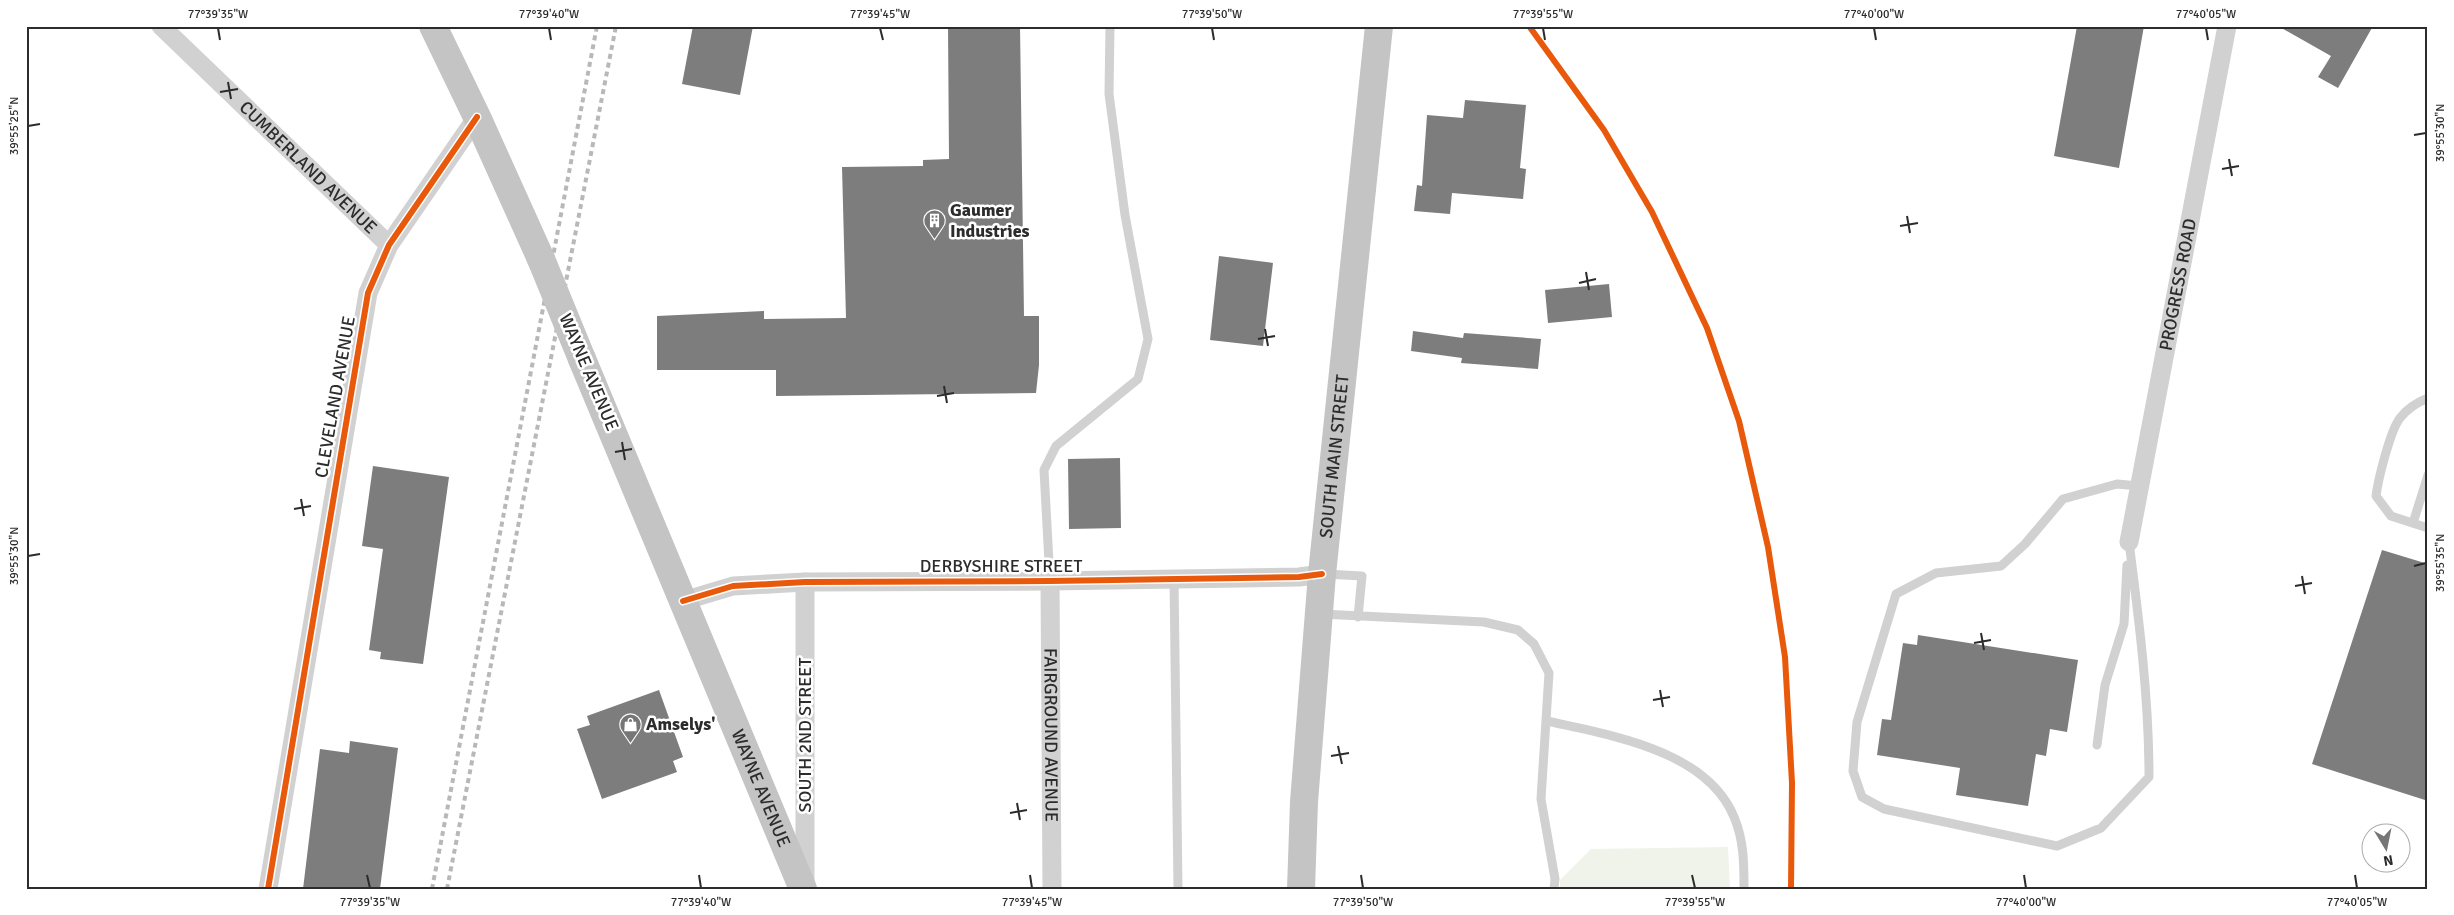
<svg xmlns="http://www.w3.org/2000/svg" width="2454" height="915" viewBox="0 0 2454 915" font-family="Signika,sans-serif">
	<rect width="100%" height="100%" fill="#fff"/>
	<!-- green -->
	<path fill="#f0f3ea" d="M 1728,847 L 1730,889 L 1560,889 L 1560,880 L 1591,849 Z"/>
	<!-- building -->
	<path fill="#7d7d7d" d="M 693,26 L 753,26 L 740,95 L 682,84 Z
		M 948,26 L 1020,26 L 1024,316 L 1039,316 L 1039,365 L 1036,393 L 776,396 L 776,370 L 657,370 L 657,316 L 764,311 L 764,319 L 846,318 L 842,167 L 923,166 L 923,160 L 949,159 Z
		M 2077,26 L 2144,26 L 2119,168 L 2054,156 Z
		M 2278,26 L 2373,26 L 2338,88 L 2318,77 L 2331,56 Z
		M 1465,100 L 1526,105 L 1520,168 L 1526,169 L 1523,199 L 1452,193 L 1450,214 L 1414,211 L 1417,185 L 1422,186 L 1427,115 L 1463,118 Z
		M 1219,256 L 1273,263 L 1263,346 L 1210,340 Z
		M 1609,284 L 1612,317 L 1548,323 L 1545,290 Z
		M 1413,331 L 1463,338 L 1464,333 L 1541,339 L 1538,369 L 1461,363 L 1462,358 L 1411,351 Z
		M 1120,458 L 1121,528 L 1069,529 L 1068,459 Z
		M 373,466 L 449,477 L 423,664 L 380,659 L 381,652 L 369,650 L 383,549 L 362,546 Z
		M 2382,550 L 2428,564 L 2428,792 L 2425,800 L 2312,764 Z
		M 1918,635 L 2078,660 L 2067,732 L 2050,729 L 2046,756 L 2036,754 L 2028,806 L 1956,795 L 1960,768 L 1877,755 L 1882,719 L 1891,720 L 1903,643 L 1917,645 Z
		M 659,690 L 683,757 L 673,761 L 677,772 L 602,799 L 577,729 L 590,725 L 587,716 Z
		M 350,741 L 398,748 L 380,889 L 303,889 L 320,749 L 349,753 Z"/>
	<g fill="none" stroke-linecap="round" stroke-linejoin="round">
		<!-- service -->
		<path stroke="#d1d1d1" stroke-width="9" d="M 2428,398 C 2418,402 2407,409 2400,418 C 2390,431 2378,480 2376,496 L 2391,516 L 2428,528
			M 2413,523 L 2428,475
			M 2129,542 C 2139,620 2149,698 2149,777 L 2101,828 L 2057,846 L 1884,809 L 1862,797 L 1853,771 L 1857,722 L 1896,594 L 1936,573 L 2001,566 L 2025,544 L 2063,499 L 2117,484 L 2139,486
			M 1325,574 L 1362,576 L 1358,617
			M 1174,579 L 1178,889
			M 1050,581 L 1044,470 L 1056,446 L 1138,379 L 1148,339 L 1125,215 L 1109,94 L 1110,26
			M 1321,614 L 1484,622 L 1518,630 L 1534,644 L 1549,673 L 1541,799 L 1555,879 L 1554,889
			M 1547,721 C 1609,735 1707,750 1734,817 C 1744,840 1744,864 1744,889
			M 2097,745 L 2105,685 L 2124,624 L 2127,565"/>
		<!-- minor -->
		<g stroke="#d1d1d1" stroke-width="19">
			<path id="s1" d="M 161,26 L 389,245"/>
			<path id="s2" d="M 2129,542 L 2227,26"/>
			<path id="s3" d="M 1050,581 L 1052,889"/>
			<path d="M 805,582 L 805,883"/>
			<path d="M 683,601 L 733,586 L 805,582 L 1050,581 L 1299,577 L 1322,574"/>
			<path d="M 268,889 L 368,293 L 389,245 L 477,117"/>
		</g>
		<!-- primary -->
		<g stroke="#c4c4c4" stroke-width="28">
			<path d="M 433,26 L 477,117 L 541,259"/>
			<path id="s4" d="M 582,359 L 803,889"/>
			<path id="s5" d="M 1301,889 L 1304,802 L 1322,574 L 1379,26"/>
		</g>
		<!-- rail -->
		<path stroke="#b8b8b8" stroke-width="4" stroke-dasharray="5 4" stroke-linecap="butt" d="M 432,889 L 597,26
			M 447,889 L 616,26"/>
		<!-- primary-bridge -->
		<path stroke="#c4c4c4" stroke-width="28" d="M 541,259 L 582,359"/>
		<defs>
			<path id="cycleway" d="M 1529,26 L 1604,130 L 1652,212 L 1707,328 L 1739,421 L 1768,547 L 1785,657 L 1792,783 L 1791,889
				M 683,601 L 733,586 L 805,582 L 1050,581 L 1299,577 L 1322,574
				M 268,889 L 368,293 L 389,245 L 477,117"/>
		</defs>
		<!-- cycleway casing -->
		<use href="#cycleway" stroke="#fff" stroke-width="9"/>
		<!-- cycleway -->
		<use href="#cycleway" stroke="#e8590c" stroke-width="6"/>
	</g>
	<!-- ticks -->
	<path fill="none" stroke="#2c2c2c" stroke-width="2" d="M 218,28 L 220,40M 549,28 L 551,40M 880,28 L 883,40M 1212,28 L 1214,40M 1543,28 L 1545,40M 1874,28 L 1876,40M 2206,28 L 2208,40M 228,82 L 231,99M 220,92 L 238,89M 28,126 L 40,124M 2414,135 L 2426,133M 2229,159 L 2232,176M 2222,169 L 2239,166M 1907,216 L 1910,233M 1900,226 L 1918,223M 1586,272 L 1589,290M 1579,283 L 1596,279M 1265,329 L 1268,346M 1258,339 L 1275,336M 944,386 L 947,403M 937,396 L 954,393M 622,442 L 625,460M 615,452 L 632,449M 301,499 L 304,516M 294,509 L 311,506M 28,556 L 40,554M 2414,566 L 2426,563M 2302,576 L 2305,594M 2295,586 L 2312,583M 1981,633 L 1984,650M 1974,643 L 1991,640M 1660,690 L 1663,707M 1653,700 L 1670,697M 1338,746 L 1342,764M 1331,756 L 1349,753M 1017,803 L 1020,820M 1010,813 L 1027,810M 367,875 L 370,888M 699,875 L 701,888M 1030,875 L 1032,888M 1361,875 L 1363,888M 1692,875 L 1695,888M 2024,875 L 2026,888M 2355,875 L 2357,888"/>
	<!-- icons -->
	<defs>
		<symbol id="building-pin" viewBox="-11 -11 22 30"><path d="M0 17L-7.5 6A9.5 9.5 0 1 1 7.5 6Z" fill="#767676" stroke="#fff"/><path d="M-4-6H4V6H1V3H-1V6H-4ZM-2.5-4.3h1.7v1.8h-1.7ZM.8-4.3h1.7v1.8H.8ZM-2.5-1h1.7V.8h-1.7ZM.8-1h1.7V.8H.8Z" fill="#fff"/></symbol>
		<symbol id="shop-pin" viewBox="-11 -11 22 30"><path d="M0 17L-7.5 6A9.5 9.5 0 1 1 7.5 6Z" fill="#767676" stroke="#fff"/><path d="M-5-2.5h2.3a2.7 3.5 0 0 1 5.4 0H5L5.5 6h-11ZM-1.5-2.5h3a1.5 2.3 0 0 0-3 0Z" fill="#fff"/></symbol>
	</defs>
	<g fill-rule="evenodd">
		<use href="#building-pin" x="922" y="208" width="25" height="34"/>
		<use href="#shop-pin" x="618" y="712" width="25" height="34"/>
	</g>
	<g text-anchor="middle" stroke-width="5" stroke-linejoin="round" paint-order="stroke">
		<!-- street labels -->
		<g font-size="18" fill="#2c2c2c" stroke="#fff">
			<text dy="6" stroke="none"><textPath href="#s1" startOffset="204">CUMBERLAND AVENUE</textPath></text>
			<text dy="6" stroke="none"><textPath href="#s2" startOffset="262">PROGRESS ROAD</textPath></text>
			<text transform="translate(589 372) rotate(67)" y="6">WAYNE AVENUE</text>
			<text transform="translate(335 397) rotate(-80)" y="6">CLEVELAND AVENUE</text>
			<text dy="6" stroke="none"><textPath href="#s5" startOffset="434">SOUTH MAIN STREET</textPath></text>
			<text x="1001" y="572">DERBYSHIRE STREET</text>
			<text transform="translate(805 735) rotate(-90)" y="6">SOUTH 2ND STREET</text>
			<text dy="6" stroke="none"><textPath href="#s3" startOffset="154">FAIRGROUND AVENUE</textPath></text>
			<text dy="6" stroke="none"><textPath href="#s4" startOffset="465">WAYNE AVENUE</textPath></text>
		</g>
		<!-- poi labels -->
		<g font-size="18" font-weight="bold" fill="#2c2c2c" stroke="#fff" text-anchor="start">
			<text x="950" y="216">Gaumer<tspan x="950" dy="21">Industries</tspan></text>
			<text x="646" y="730">Amselys'</text>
		</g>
	</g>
	<!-- border -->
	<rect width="2454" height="915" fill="none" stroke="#ffffff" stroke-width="55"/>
	<!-- north arrow -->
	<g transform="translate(2386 848) rotate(170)"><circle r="24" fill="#ffffff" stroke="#ababab"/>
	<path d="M0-4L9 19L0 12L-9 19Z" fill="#767676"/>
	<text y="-8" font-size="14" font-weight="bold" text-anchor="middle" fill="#2c2c2c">N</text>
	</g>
	<rect x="28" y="28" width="2398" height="860" fill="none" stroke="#2c2c2c" stroke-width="2"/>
	<g font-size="12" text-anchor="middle" fill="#2c2c2c">
		<text x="218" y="18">77°39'35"W</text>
		<text x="549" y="18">77°39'40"W</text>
		<text x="880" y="18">77°39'45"W</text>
		<text x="1212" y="18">77°39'50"W</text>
		<text x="1543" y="18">77°39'55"W</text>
		<text x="1874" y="18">77°40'00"W</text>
		<text x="2206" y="18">77°40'05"W</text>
		<text transform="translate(14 126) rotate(-90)" y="4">39°55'25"N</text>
		<text transform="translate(2440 133) rotate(-90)" y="4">39°55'30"N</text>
		<text transform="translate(14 556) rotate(-90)" y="4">39°55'30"N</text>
		<text transform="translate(2440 563) rotate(-90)" y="4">39°55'35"N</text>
		<text x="370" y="906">77°39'35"W</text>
		<text x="701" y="906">77°39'40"W</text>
		<text x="1032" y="906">77°39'45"W</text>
		<text x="1363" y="906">77°39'50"W</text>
		<text x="1695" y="906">77°39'55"W</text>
		<text x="2026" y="906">77°40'00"W</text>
		<text x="2357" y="906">77°40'05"W</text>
	</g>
</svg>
